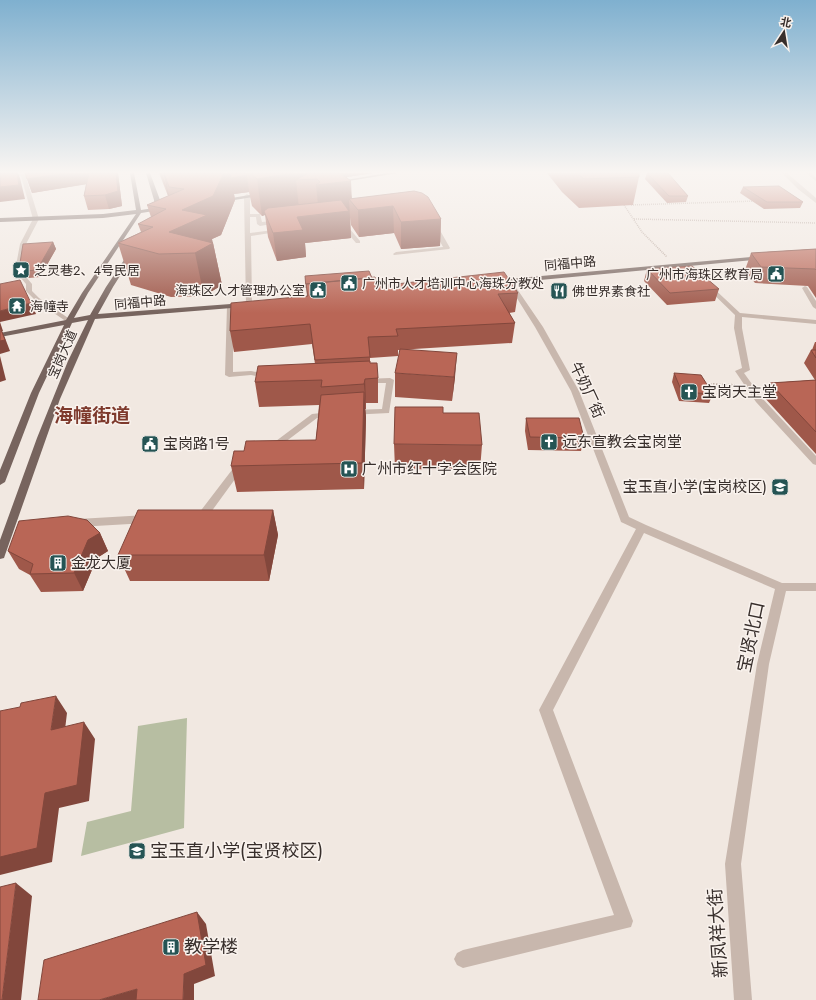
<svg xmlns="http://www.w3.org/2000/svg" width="816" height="1000" viewBox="0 0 816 1000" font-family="Jost,'Noto Sans SC',sans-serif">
	<rect width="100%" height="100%" fill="#f1e8e1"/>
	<!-- green -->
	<path fill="#b7bea2" d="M 187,718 L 184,828 L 81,856 L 87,822 L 131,811 L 138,726 Z"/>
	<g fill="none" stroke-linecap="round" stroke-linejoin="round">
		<!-- path-far1 -->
		<path stroke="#b4a298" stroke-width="1.5" stroke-dasharray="1 1" stroke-linecap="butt" d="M 624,205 L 642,232 L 667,257
			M 631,205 L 756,201
			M 634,219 L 816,223"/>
		<!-- path -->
		<path stroke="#b4a298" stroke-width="2" stroke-dasharray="1.5 1.5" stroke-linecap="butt" d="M 704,384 L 735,385"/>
		<!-- minor -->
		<path fill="#c8b7ad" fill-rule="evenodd" d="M 782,173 L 787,173 L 816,198 L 816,203 L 798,189 Z
			M 806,173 L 811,173 L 816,178 L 816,181 Z
			M 25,174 L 39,219 L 26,244 L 21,271 L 32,284 L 32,291 L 39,298 L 71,320 L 71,322 L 67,322 L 35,300 L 26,291 L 26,284 L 15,271 L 20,244 L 33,219 L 21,176 L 0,177 L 0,175 Z
			M 247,194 L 250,196 L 250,214 L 260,214 L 262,222 L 280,220 L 283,222 L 260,226 L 257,224 L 256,217 L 250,217 L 250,233 L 281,229 L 284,231 L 251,236 L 252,305 L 249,307 L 246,305 L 244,196 Z
			M 340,222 L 344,222 L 360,241 L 360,243 L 356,243 L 340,224 Z
			M 434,223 L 437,225 L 450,248 L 449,249 L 394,255 L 393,254 L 396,252 L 443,247 L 431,225 Z
			M 509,283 L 513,283 L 543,327 L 579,391 L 629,517 L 646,525 L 782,583 L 816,583 L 816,591 L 786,591 L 769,664 L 741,864 L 752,1000 L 734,1000 L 725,864 L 757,664 L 775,589 L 644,533 L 553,710 L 633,921 L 631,927 L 463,968 L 457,965 L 454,959 L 457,953 L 463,950 L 614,915 L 539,710 L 636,529 L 621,522 L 620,519 L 571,391 L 535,327 L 508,284 Z
			M 705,284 L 709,284 L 740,313 L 816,320 L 816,324 L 742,317 L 742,328 L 750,370 L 744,373 L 762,398 L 816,456 L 816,465 L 813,464 L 756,402 L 735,371 L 742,368 L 734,328 L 735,315 L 705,286 Z
			M 805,286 L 807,287 L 816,301 L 816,309 L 813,307 L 802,288 Z
			M 230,304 L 233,306 L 233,372 L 251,371 L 273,375 L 273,379 L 251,375 L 229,377 L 225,375 L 227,306 Z
			M 390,378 L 394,380 L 389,413 L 349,415 L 348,413 L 349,411 L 352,410 L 382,409 L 386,383 L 365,383 L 361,381 L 365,379 Z
			M 330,412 L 333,413 L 334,415 L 333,417 L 317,418 L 276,449 L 270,449 L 268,447 L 312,414 Z
			M 241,461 L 246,464 L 206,519 L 197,521 L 193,520 L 192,517 L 193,514 L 199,513 L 238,462 Z
			M 147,515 L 152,519 L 147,523 L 78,527 L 73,523 L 78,519 Z"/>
		<!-- major -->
		<path fill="#77645e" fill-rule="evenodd" d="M 130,173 L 134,173 L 141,210 L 154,208 L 154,200 L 146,173 L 150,173 L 160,200 L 160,208 L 165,209 L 160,211 L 159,214 L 157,215 L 154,211 L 141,213 L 88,293 L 74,318 L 90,315 L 106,287 L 130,251 L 132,250 L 135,252 L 113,287 L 98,314 L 244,303 L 247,305 L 244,307 L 95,319 L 60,399 L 5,555 L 4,558 L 0,559 L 0,540 L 37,438 L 68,361 L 88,320 L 72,323 L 39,393 L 5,482 L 0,485 L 0,470 L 31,393 L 64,325 L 0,337 L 0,333 L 66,320 L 82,293 L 136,214 L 103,218 L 0,222 L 0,218 L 103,214 L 136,210 Z
			M 387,173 L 398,173 L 336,183 L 334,182 Z
			M 263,193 L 265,195 L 222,202 L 219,200 Z
			M 762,256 L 764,257 L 764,259 L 497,284 L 494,282 L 497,280 Z"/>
	</g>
	<!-- wall -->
	<path fill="#9f584a" d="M 25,173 L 118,173 L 122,206 L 109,209 L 88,210 L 84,196 L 86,184 L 32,193 Z
		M 159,173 L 373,173 L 347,177 L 352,199 L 414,191 L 441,219 L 440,246 L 401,249 L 394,233 L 359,237 L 351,225 L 350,218 L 351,238 L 305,243 L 306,257 L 277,261 L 268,237 L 265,215 L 262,216 L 252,206 L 249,192 L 234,194 L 235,200 L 221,235 L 212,239 L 212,243 L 213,243 L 222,285 L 204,296 L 171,297 L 131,285 L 118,243 L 141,232 L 138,224 L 151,217 L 147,205 L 168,196 Z
		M 547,173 L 639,173 L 639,177 L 633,205 L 579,208 L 562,192 Z
		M 647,173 L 668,173 L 688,196 L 686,202 L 667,203 L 645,179 Z
		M 743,187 L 803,202 L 800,208 L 764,209 L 740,193 Z
		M 53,242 L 56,249 L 40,277 L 29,278 L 23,271 L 20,263 Z
		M 816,249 L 816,298 L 808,286 L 755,283 L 745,270 L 751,253 Z
		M 647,269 L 719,289 L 715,301 L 667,305 L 644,281 Z
		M 305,276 L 372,278 L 378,286 L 518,293 L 515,312 L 509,313 L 515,323 L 512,343 L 398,350 L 398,356 L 370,358 L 370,363 L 378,378 L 378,403 L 366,403 L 366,409 L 365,409 L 366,417 L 364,489 L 237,492 L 231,466 L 244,451 L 316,440 L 319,405 L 259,407 L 255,382 L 315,364 L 312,344 L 234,352 L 230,331 L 307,296 Z
		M 815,342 L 816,342 L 816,454 L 764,397 L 770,383 L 815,380 L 804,363 L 811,350 L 812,350 Z
		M 395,373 L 455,377 L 452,401 L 395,397 Z
		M 674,373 L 713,394 L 709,403 L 679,401 L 672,382 Z
		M 526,418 L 584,438 L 581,451 L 528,450 L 525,431 Z
		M 394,444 L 482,445 L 480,470 L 395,469 Z
		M 273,510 L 278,535 L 269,581 L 130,581 L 118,555 Z
		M 100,533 L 108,551 L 97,558 L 83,591 L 41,592 L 30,575 L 19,569 L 8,551 Z"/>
	<!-- shaded-wall -->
	<path fill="#82473c" d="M 0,173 L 20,173 L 18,173 L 20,178 L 25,199 L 0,202 Z
		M 68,173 L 91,173 L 94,183 L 32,193 L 27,179 Z
		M 116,173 L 118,173 L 122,206 L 109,209 L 105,195 Z
		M 224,173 L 230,173 L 247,175 L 249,192 L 234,194 L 235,200 L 221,235 L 212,239 L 213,243 L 222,285 L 204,296 L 195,253 L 169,232 L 182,210 Z
		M 263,173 L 315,173 L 296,180 L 299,209 L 264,211 L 265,215 L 262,216 L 257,179 Z
		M 329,173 L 373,173 L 347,177 L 347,181 L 351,181 L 352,203 L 349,199 L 351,238 L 305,243 L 306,257 L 277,261 L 273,233 L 297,217 L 319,215 L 316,185 L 332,179 Z
		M 166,187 L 167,187 L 171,204 L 170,204 Z
		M 393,206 L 394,233 L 359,237 L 358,210 Z
		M 441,219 L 440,246 L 401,249 L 401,222 Z
		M 53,242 L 56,249 L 40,277 L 37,270 Z
		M 31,303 L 36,314 L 0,322 L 3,331 L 2,331 L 5,338 L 10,351 L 0,354 L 0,311 Z
		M 457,353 L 455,377 L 452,401 L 454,377 Z
		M 0,356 L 6,380 L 0,382 Z
		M 365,379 L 366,403 L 366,409 L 364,384 Z
		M 364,392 L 366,417 L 364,489 L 362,463 Z
		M 273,510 L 278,535 L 269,581 L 264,555 Z
		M 100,533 L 108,551 L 97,558 L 83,591 L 74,573 L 88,540 Z
		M 56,696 L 67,713 L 63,746 L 51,730 Z
		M 84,722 L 95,739 L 89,801 L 59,808 L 52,862 L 0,875 L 0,857 L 45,793 Z
		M 16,883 L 32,896 L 21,1000 L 2,1000 Z
		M 197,912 L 206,924 L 215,976 L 194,984 L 194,1000 L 183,1000 L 184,974 Z
		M 137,989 L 143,1000 L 99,1000 Z"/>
	<!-- building -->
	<path fill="#b96656" stroke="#82473c" d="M 0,173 L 17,173 L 19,185 L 0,187 Z
		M 25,173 L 68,173 L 27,179 Z
		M 89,173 L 116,173 L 118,191 L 105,195 L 84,196 Z
		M 161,173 L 164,173 L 167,187 L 166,187 Z
		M 164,173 L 224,173 L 213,196 L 182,210 L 207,215 L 169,232 L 213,243 L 195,253 L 159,254 L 118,243 L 153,227 L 138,224 L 166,209 L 147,205 L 184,189 L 169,187 Z
		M 230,173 L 246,173 L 247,175 L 231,178 Z
		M 250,173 L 293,173 L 257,179 Z
		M 308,173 L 340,173 L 351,181 L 316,185 L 320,182 L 317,179 L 296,180 Z
		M 577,173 L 639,173 L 639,177 L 584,179 Z
		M 647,173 L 668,173 L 688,196 L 669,196 Z
		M 779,186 L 803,202 L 767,202 L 743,187 Z
		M 414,191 L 422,193 L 428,197 L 441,219 L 401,222 L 393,206 L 358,210 L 349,199 Z
		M 341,200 L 349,211 L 297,217 L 303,230 L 273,233 L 264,211 L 268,208 Z
		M 53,242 L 37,270 L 26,271 L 20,263 L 23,244 Z
		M 816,249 L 816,270 L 815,269 L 761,267 L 751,253 Z
		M 692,266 L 719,289 L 670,293 L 647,269 Z
		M 369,271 L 372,278 L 306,284 L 306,288 L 305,276 Z
		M 504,272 L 518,293 L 498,294 L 515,323 L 396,329 L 398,336 L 368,337 L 370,357 L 315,360 L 310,324 L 230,331 L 231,303 L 308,296 L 306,284 L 375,277 L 378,286 Z
		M 20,280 L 31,303 L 0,311 L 0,284 Z
		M 0,327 L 5,340 L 0,341 Z
		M 400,349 L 457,353 L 454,377 L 395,373 Z
		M 811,350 L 816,350 L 816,358 Z
		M 370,361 L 370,363 L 377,363 L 378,378 L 365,379 L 364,384 L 321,387 L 322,380 L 255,382 L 258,366 Z
		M 674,373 L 701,375 L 713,394 L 682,392 Z
		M 816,380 L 816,432 L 770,383 Z
		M 364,392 L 362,463 L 231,466 L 234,451 L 244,451 L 246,441 L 316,440 L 321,395 Z
		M 395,407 L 443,407 L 443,413 L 479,413 L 482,445 L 394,444 Z
		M 526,418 L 579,418 L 584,438 L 530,437 Z
		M 138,510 L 273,510 L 264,555 L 118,555 Z
		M 68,516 L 87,520 L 100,533 L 88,540 L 74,573 L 30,574 L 33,564 L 8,551 L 19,521 Z
		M 56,696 L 51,730 L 84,722 L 77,785 L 45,793 L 37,848 L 0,857 L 0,711 L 20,707 L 21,703 Z
		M 16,883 L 2,1000 L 0,1000 L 0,887 Z
		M 197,912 L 206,965 L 184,974 L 183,1000 L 136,1000 L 137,989 L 99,1000 L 38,1000 L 44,960 Z"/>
	<!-- sky -->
	<linearGradient id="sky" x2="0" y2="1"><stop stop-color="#7fb0cf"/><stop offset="0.55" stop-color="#f9f5f2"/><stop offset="1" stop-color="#f9f5f2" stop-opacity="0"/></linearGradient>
	<rect width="816" height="313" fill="url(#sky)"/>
	<!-- icons -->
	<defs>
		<symbol id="sight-square" viewBox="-11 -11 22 22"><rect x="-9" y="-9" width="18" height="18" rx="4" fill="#255454" stroke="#f9f2ed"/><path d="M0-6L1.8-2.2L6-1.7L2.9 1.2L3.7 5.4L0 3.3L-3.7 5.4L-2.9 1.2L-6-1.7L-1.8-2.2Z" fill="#fff"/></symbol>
		<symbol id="civic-square" viewBox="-11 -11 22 22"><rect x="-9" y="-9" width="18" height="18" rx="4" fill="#255454" stroke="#f9f2ed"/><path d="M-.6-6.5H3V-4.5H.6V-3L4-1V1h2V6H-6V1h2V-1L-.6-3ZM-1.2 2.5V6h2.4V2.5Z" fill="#fff"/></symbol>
		<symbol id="restaurant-square" viewBox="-11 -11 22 22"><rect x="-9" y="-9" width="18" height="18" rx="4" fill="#255454" stroke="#f9f2ed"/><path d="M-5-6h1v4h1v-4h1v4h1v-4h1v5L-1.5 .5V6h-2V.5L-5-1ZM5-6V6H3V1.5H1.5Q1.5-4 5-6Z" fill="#fff"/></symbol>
		<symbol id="temple-square" viewBox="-11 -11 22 22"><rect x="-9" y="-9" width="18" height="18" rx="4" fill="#255454" stroke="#f9f2ed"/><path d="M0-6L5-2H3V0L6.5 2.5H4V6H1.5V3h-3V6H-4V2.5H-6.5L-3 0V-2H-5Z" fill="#fff"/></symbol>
		<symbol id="church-square" viewBox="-11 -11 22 22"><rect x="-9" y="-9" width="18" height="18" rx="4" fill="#255454" stroke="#f9f2ed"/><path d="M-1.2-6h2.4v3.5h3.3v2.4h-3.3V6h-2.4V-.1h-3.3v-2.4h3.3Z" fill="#fff"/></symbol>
		<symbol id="hospital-square" viewBox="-11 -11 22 22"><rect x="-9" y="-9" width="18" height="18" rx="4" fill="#255454" stroke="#f9f2ed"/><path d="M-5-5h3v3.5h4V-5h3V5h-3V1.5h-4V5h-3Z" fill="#fff"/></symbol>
		<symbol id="school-square" viewBox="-11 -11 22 22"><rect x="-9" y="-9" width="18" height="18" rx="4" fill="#255454" stroke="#f9f2ed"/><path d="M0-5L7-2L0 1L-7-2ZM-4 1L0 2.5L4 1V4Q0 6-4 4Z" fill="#fff"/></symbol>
		<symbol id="building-square" viewBox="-11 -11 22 22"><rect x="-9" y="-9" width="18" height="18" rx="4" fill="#255454" stroke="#f9f2ed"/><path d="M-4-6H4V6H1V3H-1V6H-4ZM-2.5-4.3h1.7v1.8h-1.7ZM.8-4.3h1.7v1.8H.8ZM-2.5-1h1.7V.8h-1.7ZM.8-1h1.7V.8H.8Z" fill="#fff"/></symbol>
	</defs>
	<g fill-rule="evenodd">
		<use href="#sight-square" x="11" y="260" width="20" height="20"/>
		<use href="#civic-square" x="766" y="264" width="20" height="20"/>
		<use href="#civic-square" x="339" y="273" width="20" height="20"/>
		<use href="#civic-square" x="308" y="280" width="20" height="20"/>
		<use href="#restaurant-square" x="549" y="281" width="20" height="20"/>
		<use href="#temple-square" x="7" y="296" width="20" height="20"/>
		<use href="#church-square" x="679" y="382" width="20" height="20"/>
		<use href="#church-square" x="539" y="432" width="20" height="20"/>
		<use href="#civic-square" x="140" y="434" width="20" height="20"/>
		<use href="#hospital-square" x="339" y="459" width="20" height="20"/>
		<use href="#school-square" x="770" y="477" width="20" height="20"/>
		<use href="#building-square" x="48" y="553" width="20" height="20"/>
		<use href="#school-square" x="127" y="841" width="20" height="20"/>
		<use href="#building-square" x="161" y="937" width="20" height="20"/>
	</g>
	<g text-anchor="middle" stroke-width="3" stroke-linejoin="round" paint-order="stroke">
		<!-- far-street labels -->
		<g font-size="13" fill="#372e2b" stroke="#f9f2ed">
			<text transform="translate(570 263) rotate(-5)" y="5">同福中路</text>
			<text transform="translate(140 302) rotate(-5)" y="5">同福中路</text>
			<text transform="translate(62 354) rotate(-66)" y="5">宝岗大道</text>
		</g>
		<!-- far-poi labels -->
		<g font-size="13" fill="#372e2b" stroke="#f9f2ed" text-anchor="start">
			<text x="34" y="275">芝灵巷2、4号民居</text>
			<text x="763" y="279" text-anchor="end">广州市海珠区教育局</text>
			<text x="362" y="288">广州市人才培训中心海珠分教处</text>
			<text x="305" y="295" text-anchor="end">海珠区人才管理办公室</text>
			<text x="572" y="296">佛世界素食社</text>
			<text x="30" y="311">海幢寺</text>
		</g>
		<!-- street labels -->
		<g font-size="15" fill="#372e2b" stroke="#f9f2ed">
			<text transform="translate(587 390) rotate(65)" y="5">牛奶厂街</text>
		</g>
		<!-- poi labels -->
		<g font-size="15" fill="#372e2b" stroke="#f9f2ed" text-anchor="start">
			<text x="702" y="397">宝岗天主堂</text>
			<text x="562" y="447">远东宣教会宝岗堂</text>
			<text x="163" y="449">宝岗路1号</text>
			<text x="362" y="474">广州市红十字会医院</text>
			<text x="767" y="492" text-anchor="end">宝玉直小学(宝岗校区)</text>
			<text x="71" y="568">金龙大厦</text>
		</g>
		<!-- near-street labels -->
		<g font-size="18" fill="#372e2b" stroke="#f9f2ed">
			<text transform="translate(751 637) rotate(-78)" y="6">宝贤北口</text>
			<text transform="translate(718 933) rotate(-94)" y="6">新凤祥大街</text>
		</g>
		<!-- near-poi labels -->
		<g font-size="18" fill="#372e2b" stroke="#f9f2ed" text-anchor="start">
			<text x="150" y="857">宝玉直小学(宝贤校区)</text>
			<text x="184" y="953">教学楼</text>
		</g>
		<!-- district labels -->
		<g font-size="19" font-weight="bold" fill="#7e3a2d" stroke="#f9f2ed">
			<text x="92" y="422">海幢街道</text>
		</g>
	</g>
	<!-- north arrow -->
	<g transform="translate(784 32) rotate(12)" stroke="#f9f2ed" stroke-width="3" paint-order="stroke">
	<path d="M0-3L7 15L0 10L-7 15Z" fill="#372e2b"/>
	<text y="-6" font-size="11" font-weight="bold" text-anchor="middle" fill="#372e2b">北</text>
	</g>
</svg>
